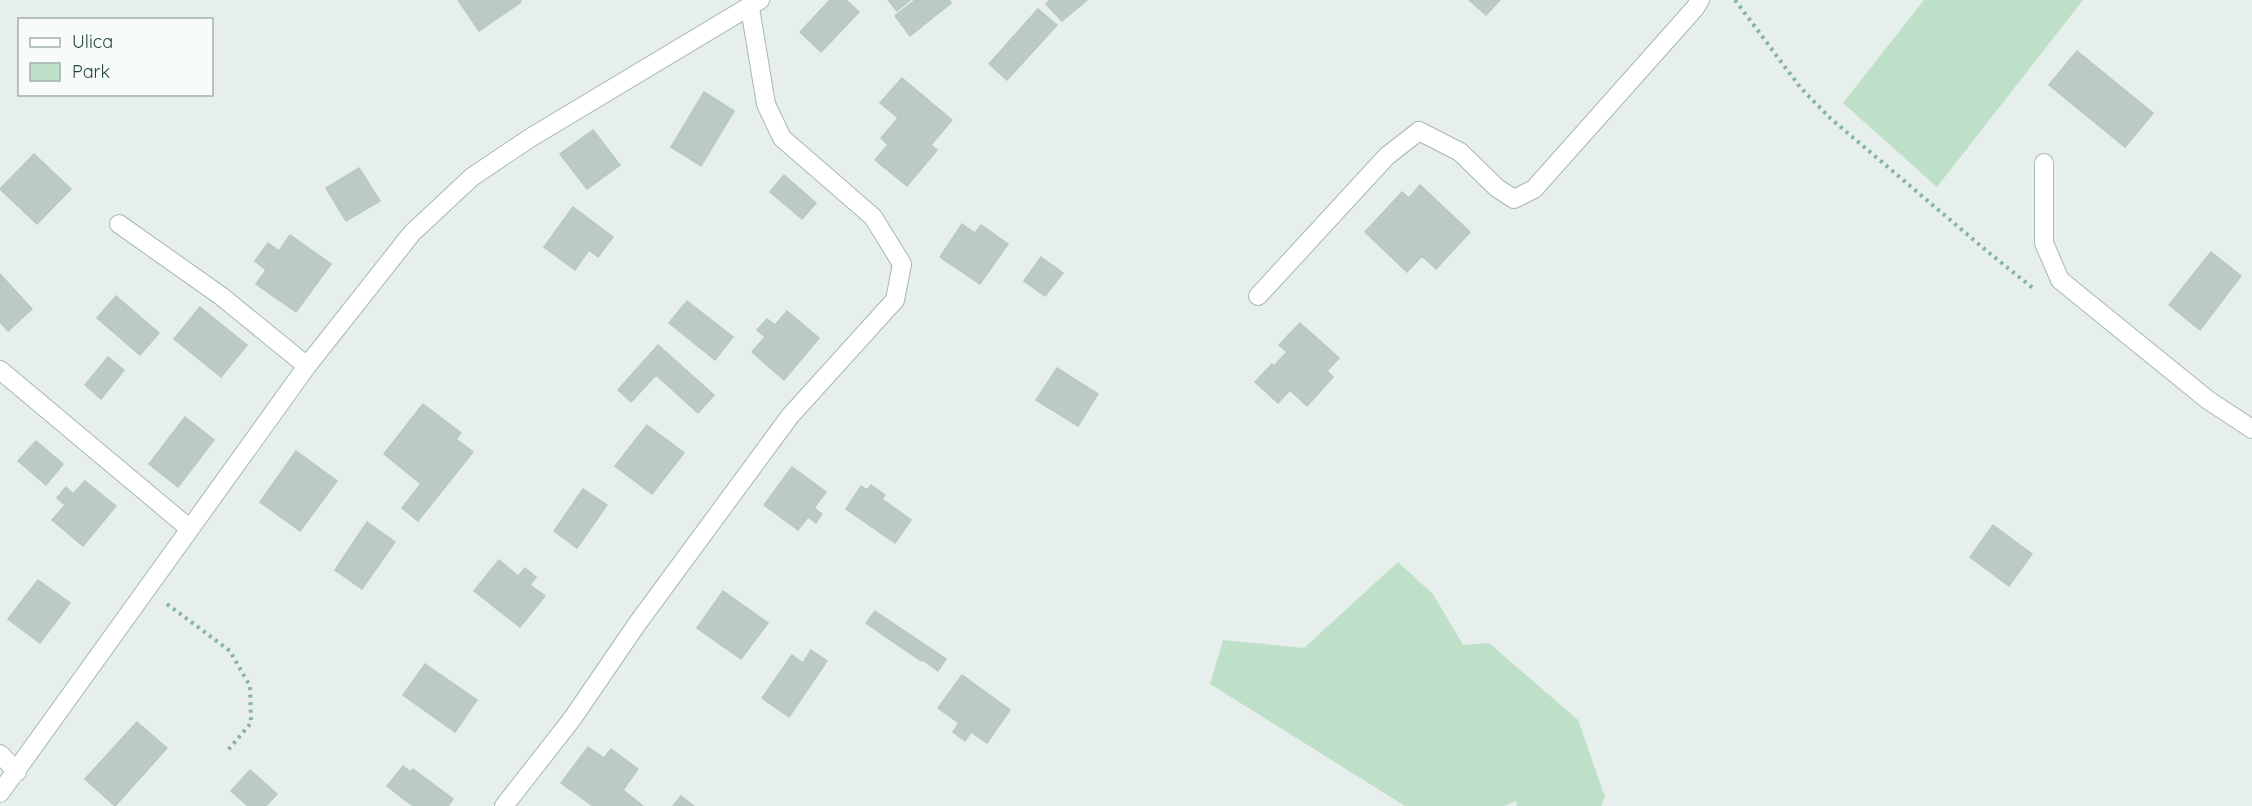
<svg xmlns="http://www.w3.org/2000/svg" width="2252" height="806" viewBox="0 0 2252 806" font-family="Quicksand,sans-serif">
	<rect width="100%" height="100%" fill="#e6efeb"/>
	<!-- green -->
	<path fill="#bfe0c8" d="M 1924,0 L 2083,0 L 1937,187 L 1843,103 Z
		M 1398,562 L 1433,594 L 1463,645 L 1489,643 L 1578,720 L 1605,797 L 1601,806 L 1517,806 L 1516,801 L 1504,806 L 1405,806 L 1210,684 L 1223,640 L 1304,648 Z"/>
	<!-- building -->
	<path fill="#bbcac4" stroke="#b8c9c2" stroke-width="1.5" d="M 458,0 L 520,0 L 521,2 L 479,31 Z
		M 830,0 L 846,0 L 859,12 L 821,52 L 800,32 Z
		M 888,0 L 910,0 L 897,11 Z
		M 915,0 L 949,0 L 951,3 L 910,36 L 895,16 Z
		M 1050,0 L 1087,0 L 1062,21 L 1046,4 Z
		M 1469,0 L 1500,0 L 1486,15 Z
		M 1038,9 L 1057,25 L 1007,80 L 989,64 Z
		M 2077,51 L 2153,113 L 2125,147 L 2049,85 Z
		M 902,78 L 952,120 L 931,145 L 880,103 Z
		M 704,92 L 734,111 L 701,166 L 671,147 Z
		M 898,118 L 937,150 L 907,186 L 875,160 L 888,145 L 881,138 Z
		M 593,130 L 620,165 L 587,189 L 560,154 Z
		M 34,154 L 71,189 L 37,224 L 0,189 Z
		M 359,168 L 380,201 L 346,221 L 326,188 Z
		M 784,175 L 816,203 L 802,219 L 770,192 Z
		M 1420,185 L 1470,232 L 1436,269 L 1422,256 L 1407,272 L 1365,232 L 1402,192 L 1409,198 Z
		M 573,207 L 613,237 L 598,257 L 589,250 L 575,270 L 544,247 Z
		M 962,224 L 975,233 L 981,225 L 1008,244 L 980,284 L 940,257 Z
		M 290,235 L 331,264 L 296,312 L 256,284 L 266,270 L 255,261 L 268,243 L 279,251 Z
		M 2211,252 L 2241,276 L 2200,330 L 2169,305 Z
		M 1041,257 L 1063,273 L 1045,296 L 1024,281 Z
		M 0,274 L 32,309 L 8,331 L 0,322 Z
		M 116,296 L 159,333 L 140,355 L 97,318 Z
		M 687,301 L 733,337 L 715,360 L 669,323 Z
		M 200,307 L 247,345 L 221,377 L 174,339 Z
		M 787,311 L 819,338 L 784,380 L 752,352 L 765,337 L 757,330 L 767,319 L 775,325 Z
		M 1300,323 L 1339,358 L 1327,371 L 1333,377 L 1307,406 L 1290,390 L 1278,403 L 1255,382 L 1272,364 L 1274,366 L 1287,352 L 1279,345 Z
		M 658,345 L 714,395 L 698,413 L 656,375 L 631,402 L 618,390 Z
		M 108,357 L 124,370 L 101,399 L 85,385 Z
		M 1057,368 L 1098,394 L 1078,426 L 1036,400 Z
		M 423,404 L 461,433 L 421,484 L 384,454 Z
		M 185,417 L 214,440 L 178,487 L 149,464 Z
		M 647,425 L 684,453 L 652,494 L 615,466 Z
		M 456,439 L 473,452 L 418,521 L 402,508 Z
		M 36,441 L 63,464 L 46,485 L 18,461 Z
		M 296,451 L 337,481 L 300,531 L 260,502 Z
		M 792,467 L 826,492 L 814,508 L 822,514 L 816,523 L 808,517 L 798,530 L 764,505 Z
		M 85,481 L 116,506 L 83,546 L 52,520 L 65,505 L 57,498 L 66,487 L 73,494 Z
		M 871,485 L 885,495 L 882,499 L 911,520 L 895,543 L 846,509 L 861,486 L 867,490 Z
		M 583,489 L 607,505 L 577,548 L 554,531 Z
		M 367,522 L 395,542 L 362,589 L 335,570 Z
		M 1993,525 L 2032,554 L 2009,586 L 1970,557 Z
		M 499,560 L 518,576 L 525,568 L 536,577 L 530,585 L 545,596 L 520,627 L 474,591 Z
		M 38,580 L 70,603 L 40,643 L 8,619 Z
		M 723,591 L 768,623 L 741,659 L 697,628 Z
		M 875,611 L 946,659 L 938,671 L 923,660 L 921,661 L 866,623 Z
		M 811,650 L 827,661 L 789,717 L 762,698 L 792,655 L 803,663 Z
		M 425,664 L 477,700 L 455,732 L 403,695 Z
		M 962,675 L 1010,710 L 987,743 L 971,732 L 965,741 L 953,732 L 959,723 L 938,708 Z
		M 137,722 L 167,748 L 115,806 L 85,779 Z
		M 588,747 L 604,758 L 611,749 L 638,769 L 623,790 L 643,806 L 593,806 L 561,783 Z
		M 403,766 L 411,772 L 413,769 L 453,799 L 448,806 L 413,806 L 387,786 Z
		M 250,770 L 277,794 L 266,806 L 248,806 L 231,791 Z
		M 681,796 L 694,806 L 673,806 Z"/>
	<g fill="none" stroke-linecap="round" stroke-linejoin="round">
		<defs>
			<path id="minor" d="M 2044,163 L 2044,243 L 2060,280 L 2208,400 L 2252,429
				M 119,224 L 221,296 L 307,366
				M 1258,296 L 1387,156 L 1419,131 L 1460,152 L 1497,188 L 1514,199 L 1534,189 L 1695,8 L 1700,0
				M 0,370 L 190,529
				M 0,754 L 17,772
				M 0,793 L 307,366 L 412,233 L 472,177 L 530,138 L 760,0
				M 504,806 L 572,719 L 637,624 L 790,416 L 895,300 L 902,264 L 873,217 L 782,138 L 766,104 L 750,8"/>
		</defs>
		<!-- minor casing -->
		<use href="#minor" stroke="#a8b8b2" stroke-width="20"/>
		<!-- path -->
		<path stroke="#86b3a5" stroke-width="4" stroke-dasharray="3 4.5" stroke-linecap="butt" d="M 1735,0 L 1800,87 L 1830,118 L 1988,252 L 2034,289
			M 167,604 L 230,651 L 250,686 L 251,723 L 228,750"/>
		<!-- minor -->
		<use href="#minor" stroke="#fff" stroke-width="18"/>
	</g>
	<!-- legend -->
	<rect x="18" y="18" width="195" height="78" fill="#f7fbf9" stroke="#a3b1ad" stroke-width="1.5"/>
	<rect x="30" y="38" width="30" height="9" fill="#ffffff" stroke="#a3b1ad" stroke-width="1.5"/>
	<text x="72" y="48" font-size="18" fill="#24423a">Ulica</text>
	<rect x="30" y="63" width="30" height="18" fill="#bfe0c8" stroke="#a3b1ad" stroke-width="1.5"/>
	<text x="72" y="78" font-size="18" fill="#24423a">Park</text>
</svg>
